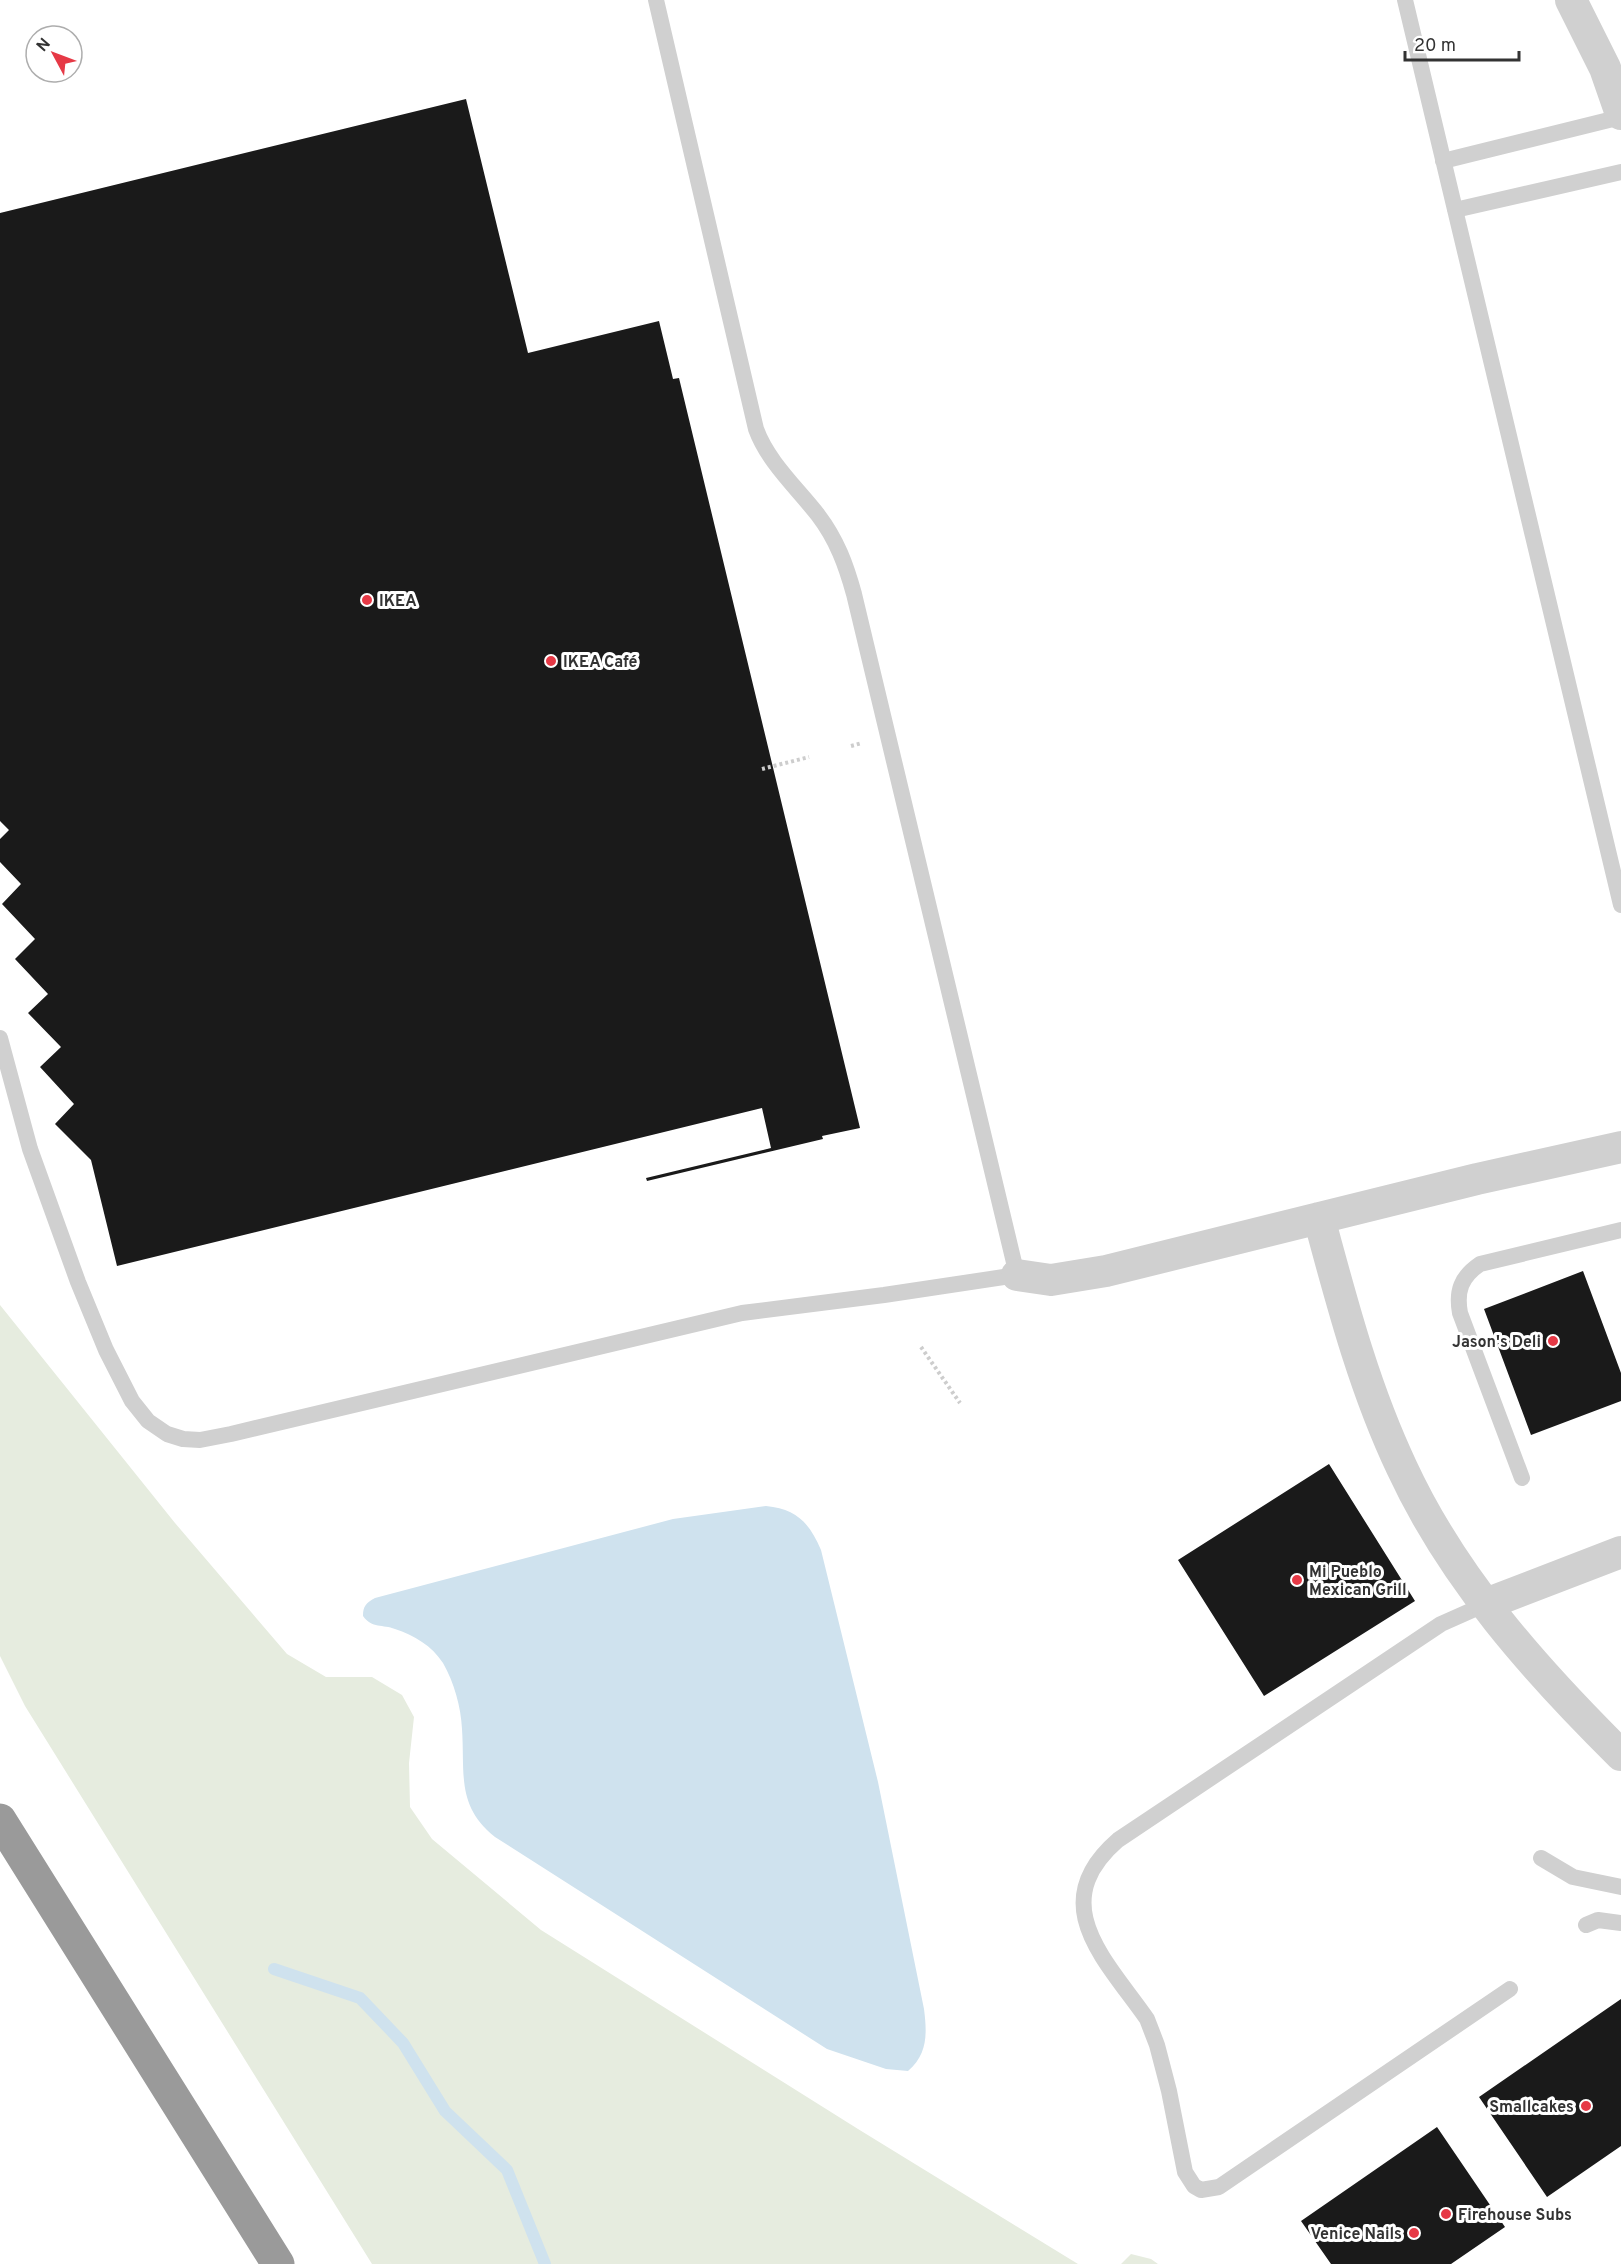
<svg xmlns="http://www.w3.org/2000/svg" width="1621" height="2264" viewBox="0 0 1621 2264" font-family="Overpass,sans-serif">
	<rect width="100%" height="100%" fill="#fff"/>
	<!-- green -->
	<path fill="#e6ecdf" d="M 0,1305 L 175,1523 L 287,1654 L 326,1677 L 372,1677 L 402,1695 L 414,1717 L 409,1763 L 410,1807 L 432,1839 L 541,1930 L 858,2129 L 1078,2264 L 372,2264 L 25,1706 L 0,1656 Z
		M 1131,2254 L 1151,2259 L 1158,2264 L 1121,2264 Z"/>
	<!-- water -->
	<path fill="#cfe2ee" d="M 766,1506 C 796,1509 809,1522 821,1550 L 878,1782 L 924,2009 C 927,2033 928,2054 908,2071 L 886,2069 L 827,2049 L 495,1837 C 456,1806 465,1773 462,1729 C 461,1707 454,1682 443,1663 C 432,1646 414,1635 395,1629 C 383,1624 372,1629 363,1616 C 363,1606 366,1603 375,1598 L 673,1519 Z"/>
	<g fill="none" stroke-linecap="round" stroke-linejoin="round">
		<!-- stream -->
		<path stroke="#cfe2ee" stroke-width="12" d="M 274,1969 L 360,1998 L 403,2043 L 445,2111 L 507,2170 L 545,2264"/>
	</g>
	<!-- building -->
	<path fill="#1a1a1a" d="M 466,99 L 528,353 L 659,321 L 673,379 L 679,378 L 860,1128 L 822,1136 L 823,1139 L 647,1181 L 646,1178 L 771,1148 L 762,1108 L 117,1266 L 91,1160 L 55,1124 L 74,1104 L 40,1067 L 61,1047 L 28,1013 L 48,994 L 15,959 L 35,939 L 2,904 L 21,884 L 0,862 L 0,839 L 9,830 L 0,821 L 0,213 Z
		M 1583,1271 L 1621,1373 L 1621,1401 L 1531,1435 L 1484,1309 Z
		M 1329,1464 L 1415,1601 L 1264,1696 L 1178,1560 Z
		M 1621,1999 L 1621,2146 L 1547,2197 L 1479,2097 Z
		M 1437,2127 L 1505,2227 L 1451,2264 L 1331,2264 L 1301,2221 Z"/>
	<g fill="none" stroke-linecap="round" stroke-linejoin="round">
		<!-- path -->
		<path stroke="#cdcdcd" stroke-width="4" stroke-dasharray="3 3" stroke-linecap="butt" d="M 851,746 L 862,743
			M 762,769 L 809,757
			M 921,1347 L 960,1403"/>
		<!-- lane -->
		<path stroke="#d0d0d0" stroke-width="16" d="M 1405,0 L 1621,905
			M 1443,161 L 1621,117
			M 1455,210 L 1621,172
			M 0,1038 L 30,1149 L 78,1282 L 106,1350 L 132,1401 L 148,1421 L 167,1434 L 183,1439 L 200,1440 L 231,1434 L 742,1313 L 884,1295 L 1017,1275 L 854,594 C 846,565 837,540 818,515 C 797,488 768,462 756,429 L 656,0
			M 1522,1478 L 1460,1313 C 1456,1291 1461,1277 1480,1264 L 1621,1230
			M 1486,1604 L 1441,1624 L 1118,1840 C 1044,1904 1106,1960 1147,2019 L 1157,2045 L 1169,2091 L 1185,2172 L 1194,2186 L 1201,2190 L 1219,2187 L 1510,1989
			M 1541,1858 L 1573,1877 L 1621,1887
			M 1586,1925 L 1598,1920 L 1621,1923"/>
		<!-- street -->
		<path stroke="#d0d0d0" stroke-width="32" d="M 1571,0 L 1605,68 L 1621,114
			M 1319,1218 C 1342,1303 1364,1388 1402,1468 C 1453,1578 1535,1670 1621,1755
			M 1017,1275 L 1051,1280 L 1106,1271 L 1477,1179 L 1621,1147
			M 1486,1604 L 1621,1552"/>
		<!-- highway -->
		<path stroke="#9a9a9a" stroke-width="33" d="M 0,1820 L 278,2264"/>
	</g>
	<!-- markers -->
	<g fill="#e63946" stroke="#fff" stroke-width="2">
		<circle cx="367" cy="600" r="6"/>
		<circle cx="551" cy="661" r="6"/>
		<circle cx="1553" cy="1341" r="6"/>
		<circle cx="1297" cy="1580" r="6"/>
		<circle cx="1586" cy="2106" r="6"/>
		<circle cx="1446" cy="2214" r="6"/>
		<circle cx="1414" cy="2233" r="6"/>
	</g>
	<g text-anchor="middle" stroke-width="6" stroke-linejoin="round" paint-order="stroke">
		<!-- poi labels -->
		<g font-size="16" font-weight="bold" fill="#333" stroke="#fff" text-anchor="start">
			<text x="379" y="606">IKEA</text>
			<text x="563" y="667">IKEA Café</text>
			<text x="1541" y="1347" text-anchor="end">Jason's Deli</text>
			<text x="1309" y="1577">Mi Pueblo<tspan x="1309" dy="18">Mexican Grill</tspan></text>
			<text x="1574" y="2112" text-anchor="end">Smallcakes</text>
			<text x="1458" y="2220">Firehouse Subs</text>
			<text x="1402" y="2239" text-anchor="end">Venice Nails</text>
		</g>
	</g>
	<!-- north arrow -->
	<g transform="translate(54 54) rotate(311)"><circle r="28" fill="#ffffff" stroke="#adadad" stroke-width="1.5"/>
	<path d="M0-4.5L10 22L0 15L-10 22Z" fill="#e63946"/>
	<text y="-9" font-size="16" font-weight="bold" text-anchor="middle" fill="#333333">N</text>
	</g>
	<!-- scale -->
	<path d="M1405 51v9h114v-9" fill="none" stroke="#333333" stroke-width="3"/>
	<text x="1414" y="51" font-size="18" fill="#333333" stroke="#ffffff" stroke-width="4.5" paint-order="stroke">20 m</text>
</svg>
